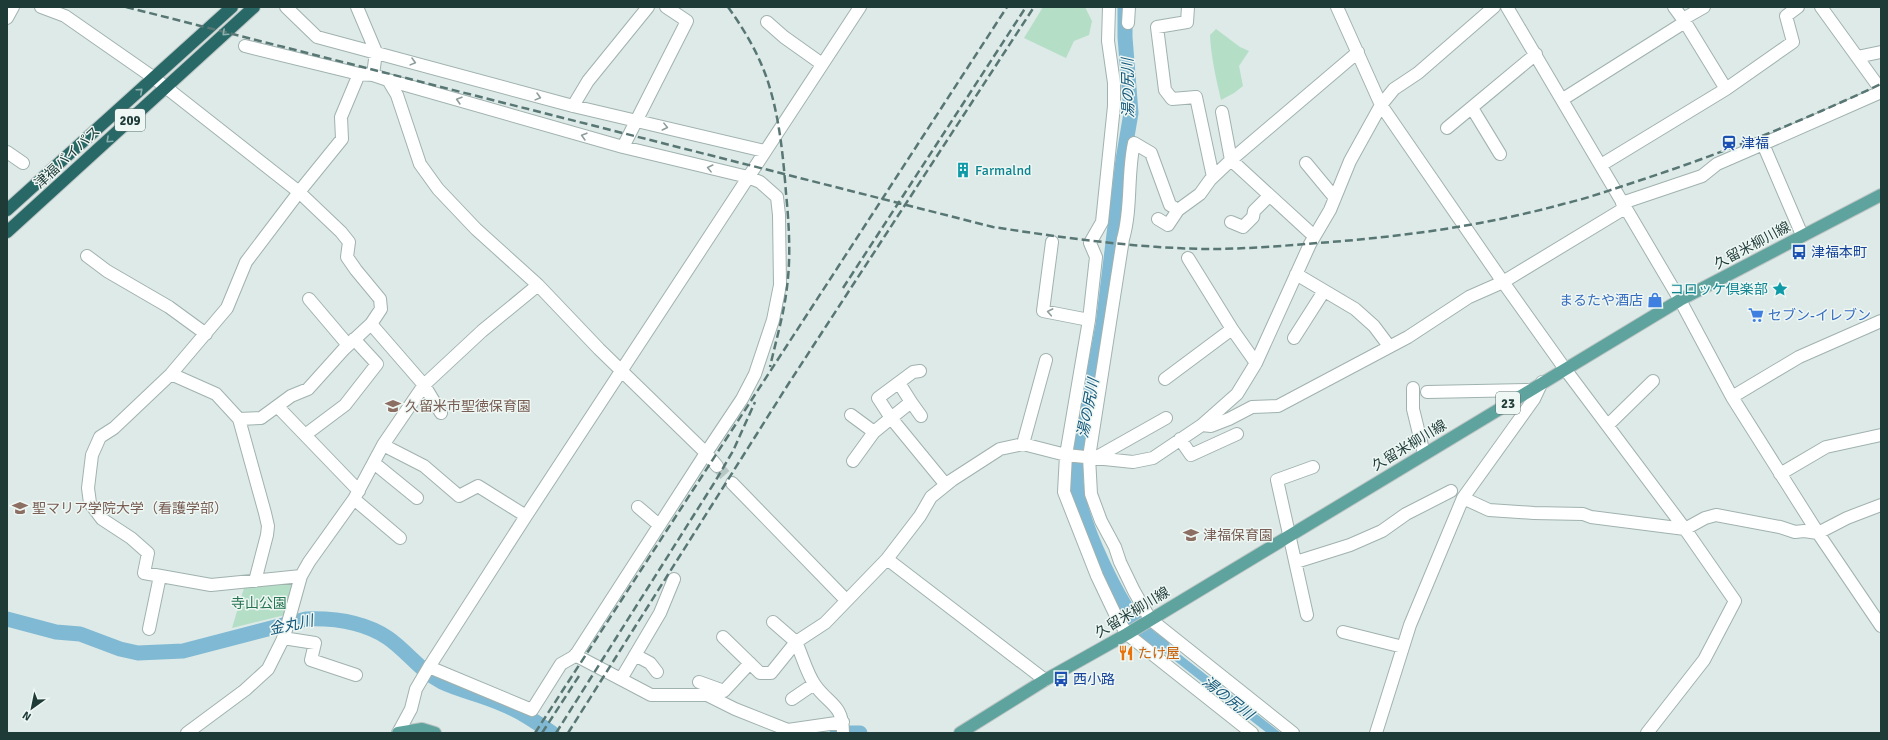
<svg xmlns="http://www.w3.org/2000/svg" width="1888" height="740" viewBox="0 0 1888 740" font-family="Signika,'Noto Sans JP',sans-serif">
	<rect width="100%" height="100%" fill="#ddeae7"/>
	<!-- green -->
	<path fill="#b4dec6" d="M 1043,7 L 1085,7 L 1092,21 L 1089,35 L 1074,41 L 1066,58 L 1024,38 Z
		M 1216,29 L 1240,47 L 1249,51 L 1239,66 L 1243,86 L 1234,93 L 1221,100 C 1216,78 1211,57 1210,35 Z
		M 296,582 L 285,615 L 232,628 L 244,588 Z"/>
	<!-- water -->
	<path fill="#80b9d4" d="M 1150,631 L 1281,733 L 1267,733 L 1143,636 Z"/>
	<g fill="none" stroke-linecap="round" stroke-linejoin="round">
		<!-- river -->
		<path stroke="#80b9d4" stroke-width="15" d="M 1125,8 L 1125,37 L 1131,113 L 1123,160 L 1103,325 L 1076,469 C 1076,476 1076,484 1077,491 C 1084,529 1117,601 1143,631 C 1148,637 1156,642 1162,646
			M 7,619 L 56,632 L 80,634 L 120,649 L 138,653 L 183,651 L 306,619 C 334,618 364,622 388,638 C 407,651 420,671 442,682 C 461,691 483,695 502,704 C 520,711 536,722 552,733
			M 837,733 L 860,733"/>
		<!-- minor-tunnel -->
		<path stroke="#b7c7c4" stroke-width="12" stroke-dasharray="12 6" stroke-linecap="butt" d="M 717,466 L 732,483"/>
		<defs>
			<path id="minor" d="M 41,7 L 65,16 L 154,78 L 299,192 L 341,232 L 349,242 L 347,257 L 356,270 L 380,299 L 381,309 L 371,324 L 344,349 L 308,389 L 291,396 L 261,418 L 239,419
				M 286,7 L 317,37 L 573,106 L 764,151
				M 357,7 L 376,52 L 373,75
				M 1109,7 L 1108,41 L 1114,83 L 1114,106 L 1102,222 L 1090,243 L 1096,257 L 1089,320 L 1066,455 L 1064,492 L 1097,576 L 1116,616 L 1127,634 L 1252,733
				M 1188,7 L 1187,22 L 1157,27 L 1165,90 L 1172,99 L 1196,97 L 1213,177
				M 1337,7 L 1381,105 L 1503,282 L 1565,369 L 1685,529 L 1735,601 L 1704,660 L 1647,733
				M 1507,7 L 1680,300 L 1732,397 L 1818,533 L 1881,626
				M 1674,7 L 1685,22 L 1726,89
				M 1821,7 L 1881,90
				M 7,18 L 13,7
				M 1683,19 L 1704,7
				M 767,22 L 784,37 L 822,64
				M 1128,23 L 1129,7
				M 245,46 L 359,74
				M 1857,57 L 1881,52
				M 388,80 L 623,147 L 748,177 L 760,182 L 777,197 L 779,215 L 780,285 L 773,320 L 755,374 L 742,399 L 706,453 L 575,656 L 561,664 L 532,710 L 429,667
				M 1563,99 L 1685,22
				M 573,106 L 588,81 L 648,7
				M 1472,108 L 1500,154
				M 1222,112 L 1231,160 L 1314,236
				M 1447,128 L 1536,54
				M 1763,144 L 1881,92
				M 623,147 L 687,21 L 666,7
				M 7,152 L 23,163
				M 1306,163 L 1335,198
				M 1601,165 L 1726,89 L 1793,42 L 1786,16 L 1798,7
				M 1622,203 L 1702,176 L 1717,164 L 1763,144 L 1802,235
				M 1178,210 L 1170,205 L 1151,153 L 1134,143 C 1127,175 1132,208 1123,239 L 1089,457 L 1091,494 L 1101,521 L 1115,547 L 1120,562 L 1134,591 L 1150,619 L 1293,733
				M 1158,219 L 1168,225 L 1178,210 L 1200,194 L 1210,180 L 1231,160 L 1358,52
				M 1231,222 L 1243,227 L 1253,217 L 1254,211 L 1269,196
				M 1052,242 L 1043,311 L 1089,320
				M 87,256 L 107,271 L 169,307 L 206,334
				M 1188,258 L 1232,329 L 1256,363
				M 1296,274 L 1355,309 L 1374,326 L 1389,346
				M 309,299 L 348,345
				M 371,324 L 424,385 L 441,413
				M 1294,338 L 1324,291
				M 920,371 L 913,372 L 878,398 L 891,418 L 911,402 L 921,416
				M 171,374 L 216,394 L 239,419 L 265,513 L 268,526 L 267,535 L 255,581
				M 1165,379 L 1232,329
				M 899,383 L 911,402
				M 1413,388 L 1413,409 L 1424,454
				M 1427,392 L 1528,390
				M 1732,397 L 1799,357 L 1881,321
				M 278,407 L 359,491
				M 851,415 L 874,432
				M 1202,425 L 1211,426 L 1229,419 L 1252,407 L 1278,406 L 1408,337 L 1469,297 L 1503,282 L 1625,208
				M 1608,425 L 1653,381
				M 305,435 L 345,405 L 377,364 L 354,339
				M 1180,439 L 1191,455 L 1237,434
				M 1023,444 L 1046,360
				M 383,445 L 424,466 L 459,496 L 478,486 L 526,516
				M 1095,458 L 1166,418
				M 853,461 L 874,432 L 891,418 L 946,485
				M 374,463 L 417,498
				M 1780,474 L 1826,447 L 1881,435
				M 732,483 L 846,600
				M 1463,498 L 1489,510 L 1534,513 L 1583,514 L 1591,517 L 1685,529 L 1705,518 L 1716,515 L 1780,527 L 1795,532 L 1804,531 L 1818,533 L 1847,518 L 1881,505
				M 354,499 L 400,538
				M 638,507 L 659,525
				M 887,559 L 1045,680
				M 1296,562 L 1350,545 L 1382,531 L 1406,514 L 1451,491
				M 301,576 L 211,585 L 144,573 L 148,553 L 131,538 L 102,519 L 90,503 L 88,488 L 92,455 L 100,437 L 114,428 L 171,374 L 227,308 L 246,262 L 299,192 L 342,139 L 341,117 L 359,74 L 373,75 L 388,80 L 397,95 L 420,164 L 438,189 L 476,229 L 538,285 L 599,349 L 706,453 L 717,466
				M 1307,615 L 1277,480 L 1313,467
				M 149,629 L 160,576
				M 1343,632 L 1403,647
				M 723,637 L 760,673 L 771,673 L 796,642 L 773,622
				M 283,638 L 315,643 L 311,660 L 356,675
				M 575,655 L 651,695 L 707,695 L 735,709 L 788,730 L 843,722
				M 635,655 L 650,663 L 657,672
				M 621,679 L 660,613 L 674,579
				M 699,682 L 724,691 L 750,663
				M 792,699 L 814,684
				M 187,733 L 245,690 L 268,669 L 284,637 L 301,576 L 309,562 L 354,499 L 383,445 L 424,385 L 482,331 L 538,285
				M 398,733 L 411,709 L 416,689 L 429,667 L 526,516 L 860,7
				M 843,733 C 843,704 829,705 815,685 C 807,674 802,655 796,642 L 825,623 L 887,559 L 920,516 L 931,497 L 952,480 L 1000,449 L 1023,444 L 1066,455 L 1133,462 L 1153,458 L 1202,425 L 1237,394 L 1256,363 L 1310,244 L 1330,210 L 1350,161 L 1381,105 L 1394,89 L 1418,73 L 1494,7
				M 1376,733 L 1410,625 L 1463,498 L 1534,399 L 1542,382"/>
			<path id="major" d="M 398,733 L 422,729 L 435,733
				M 960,733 L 1045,680 L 1127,634 L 1680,300 L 1881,195"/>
			<path id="highway" d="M 7,210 L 232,7
				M 7,232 L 254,7"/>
		</defs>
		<!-- minor casing -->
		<use href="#minor" stroke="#a0b2af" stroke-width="14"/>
		<!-- major casing -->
		<use href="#major" stroke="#bcc4c3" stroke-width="14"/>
		<!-- highway casing -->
		<use href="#highway" stroke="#bcc4c3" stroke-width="14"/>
		<!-- minor -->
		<use href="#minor" stroke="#fff" stroke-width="12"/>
		<!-- major -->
		<use href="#major" stroke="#5ea39d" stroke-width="12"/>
		<!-- highway -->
		<use href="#highway" stroke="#286967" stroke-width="12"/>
		<!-- rail -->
		<path stroke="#587774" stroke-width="2.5" stroke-dasharray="8 4" stroke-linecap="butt" d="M 126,7 L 993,227 C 1065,238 1136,248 1208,249 C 1245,249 1282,246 1318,243 C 1400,237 1483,226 1563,204 C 1589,198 1613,189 1638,181 C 1721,154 1802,121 1881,84
			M 728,7 C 743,28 757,51 766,76 C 779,113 783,154 786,193 C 789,224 791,256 787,287 C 784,314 776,340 770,367
			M 843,288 L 1026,7
			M 535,733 L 1007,7
			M 542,733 L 579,676
			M 556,733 L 716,480 L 733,451 L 755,402
			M 568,733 L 789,383 L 1034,7"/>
	</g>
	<!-- one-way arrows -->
	<defs><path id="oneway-chevron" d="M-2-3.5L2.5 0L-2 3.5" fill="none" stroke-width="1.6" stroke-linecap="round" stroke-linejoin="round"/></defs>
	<g stroke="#8bb0ae">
		<use href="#oneway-chevron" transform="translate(225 33) rotate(138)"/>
		<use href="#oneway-chevron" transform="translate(140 91) rotate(-42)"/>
		<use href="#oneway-chevron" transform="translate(109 140) rotate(137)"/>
	</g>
	<g stroke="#8e9d9c">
		<use href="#oneway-chevron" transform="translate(413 62) rotate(15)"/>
		<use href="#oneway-chevron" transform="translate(538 97) rotate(15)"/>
		<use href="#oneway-chevron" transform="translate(459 100) rotate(-164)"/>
		<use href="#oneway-chevron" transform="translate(665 127) rotate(14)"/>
		<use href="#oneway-chevron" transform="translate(584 136) rotate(-164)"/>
		<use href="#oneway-chevron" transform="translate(710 168) rotate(-166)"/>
		<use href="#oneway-chevron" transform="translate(1050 312) rotate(-169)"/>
	</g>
	<!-- icons -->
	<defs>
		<symbol id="station-bare" viewBox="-9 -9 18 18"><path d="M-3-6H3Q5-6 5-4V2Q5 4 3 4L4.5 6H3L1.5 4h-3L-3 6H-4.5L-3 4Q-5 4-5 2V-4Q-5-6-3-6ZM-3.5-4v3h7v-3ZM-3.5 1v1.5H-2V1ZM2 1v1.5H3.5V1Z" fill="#1a4fb4" stroke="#eef7f4" stroke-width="2.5" paint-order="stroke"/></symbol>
		<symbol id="building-bare" viewBox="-9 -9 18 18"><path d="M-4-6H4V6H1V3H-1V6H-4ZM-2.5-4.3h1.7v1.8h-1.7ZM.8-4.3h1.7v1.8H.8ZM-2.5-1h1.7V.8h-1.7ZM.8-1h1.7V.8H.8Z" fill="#0f9aa8" stroke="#eef7f4" stroke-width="2.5" paint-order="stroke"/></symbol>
		<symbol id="bus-bare" viewBox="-9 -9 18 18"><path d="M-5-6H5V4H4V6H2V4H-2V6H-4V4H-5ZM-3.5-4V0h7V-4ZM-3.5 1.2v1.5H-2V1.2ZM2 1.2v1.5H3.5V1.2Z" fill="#1a4fb4" stroke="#eef7f4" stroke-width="2.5" paint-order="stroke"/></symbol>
		<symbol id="sight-bare" viewBox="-9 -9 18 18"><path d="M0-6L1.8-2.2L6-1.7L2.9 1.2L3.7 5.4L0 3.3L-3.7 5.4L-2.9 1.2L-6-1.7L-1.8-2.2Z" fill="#0f9aa8" stroke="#eef7f4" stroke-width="2.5" paint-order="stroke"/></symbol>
		<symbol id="shop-bare" viewBox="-9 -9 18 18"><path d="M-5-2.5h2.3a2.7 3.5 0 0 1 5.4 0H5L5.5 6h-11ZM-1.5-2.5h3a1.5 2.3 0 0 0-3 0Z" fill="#3f7fe0" stroke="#eef7f4" stroke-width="2.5" paint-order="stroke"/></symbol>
		<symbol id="supermarket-bare" viewBox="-9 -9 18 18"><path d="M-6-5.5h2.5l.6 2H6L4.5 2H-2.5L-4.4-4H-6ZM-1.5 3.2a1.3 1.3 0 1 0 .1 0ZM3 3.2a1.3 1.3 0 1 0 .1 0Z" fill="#3f7fe0" stroke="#eef7f4" stroke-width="2.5" paint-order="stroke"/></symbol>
		<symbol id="school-bare" viewBox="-9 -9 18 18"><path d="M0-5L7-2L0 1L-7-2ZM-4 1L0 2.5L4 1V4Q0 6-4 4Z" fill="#8d6e63" stroke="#eef7f4" stroke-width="2.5" paint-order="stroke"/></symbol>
		<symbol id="university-bare" viewBox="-9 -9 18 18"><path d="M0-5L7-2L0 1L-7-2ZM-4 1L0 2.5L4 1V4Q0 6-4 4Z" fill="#8d6e63" stroke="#eef7f4" stroke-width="2.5" paint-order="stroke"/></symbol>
		<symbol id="restaurant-bare" viewBox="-9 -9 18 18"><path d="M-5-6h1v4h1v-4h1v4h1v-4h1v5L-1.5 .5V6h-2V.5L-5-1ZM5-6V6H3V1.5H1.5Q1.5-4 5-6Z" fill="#e8710a" stroke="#eef7f4" stroke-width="2.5" paint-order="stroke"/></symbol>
	</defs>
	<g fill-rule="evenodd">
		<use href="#station-bare" x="1718" y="132" width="22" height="22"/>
		<use href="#building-bare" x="952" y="159" width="22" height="22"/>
		<use href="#bus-bare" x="1788" y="241" width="22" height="22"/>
		<use href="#sight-bare" x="1769" y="278" width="22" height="22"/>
		<use href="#shop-bare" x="1644" y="289" width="22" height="22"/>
		<use href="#supermarket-bare" x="1745" y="304" width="22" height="22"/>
		<use href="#school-bare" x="382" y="395" width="22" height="22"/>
		<use href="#university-bare" x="9" y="497" width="22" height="22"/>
		<use href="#school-bare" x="1180" y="524" width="22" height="22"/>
		<use href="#restaurant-bare" x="1115" y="642" width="22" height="22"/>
		<use href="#bus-bare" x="1050" y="668" width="22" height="22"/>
	</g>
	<g text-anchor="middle" stroke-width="3" stroke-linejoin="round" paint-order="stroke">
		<!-- shield labels -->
		<g fill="#eef7f4" stroke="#5c7370" stroke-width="1">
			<rect x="115" y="109" width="30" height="22" rx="3"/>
			<rect x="1496" y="392" width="24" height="22" rx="3"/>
		</g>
		<g font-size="13" font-weight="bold" fill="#1e3b38">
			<text x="130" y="125">209</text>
			<text x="1508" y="408">23</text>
		</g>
		<!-- transit labels -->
		<g font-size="14" fill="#164399" stroke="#eef7f4" text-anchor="start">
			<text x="1741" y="148">津福</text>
			<text x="1811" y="257">津福本町</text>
			<text x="1073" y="684">西小路</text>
		</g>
		<!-- street labels -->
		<g font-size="14" fill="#1e3b38" stroke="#eef7f4">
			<text transform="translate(67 157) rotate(-43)" y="5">津福バイパス</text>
			<text transform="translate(1752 245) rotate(-28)" y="5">久留米柳川線</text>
			<text transform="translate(1409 445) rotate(-31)" y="5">久留米柳川線</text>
			<text transform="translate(1132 612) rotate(-31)" y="5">久留米柳川線</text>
		</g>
		<!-- culture labels -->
		<g font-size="14" fill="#0d838f" stroke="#eef7f4" text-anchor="start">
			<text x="975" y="175">Farmalnd</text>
			<text x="1768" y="294" text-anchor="end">コロッケ倶楽部</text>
		</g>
		<!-- shop labels -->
		<g font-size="14" fill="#366cbe" stroke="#eef7f4" text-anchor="end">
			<text x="1643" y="305">まるたや酒店</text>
			<text x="1768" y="320" text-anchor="start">セブン-イレブン</text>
		</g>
		<!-- education labels -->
		<g font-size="14" fill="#785e54" stroke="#eef7f4" text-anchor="start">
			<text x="405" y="411">久留米市聖徳保育園</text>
			<text x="32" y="513">聖マリア学院大学（看護学部）</text>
			<text x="1203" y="540">津福保育園</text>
		</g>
		<!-- park labels -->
		<g font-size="14" fill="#267451" stroke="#eef7f4">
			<text x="259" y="608">寺山公園</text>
		</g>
		<!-- food labels -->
		<g font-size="14" fill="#c56008" stroke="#eef7f4" text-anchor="start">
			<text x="1138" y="658">たけ屋</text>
		</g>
		<!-- water labels -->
		<g font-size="15" font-style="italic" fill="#15587a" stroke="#eef7f4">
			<text transform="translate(1128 88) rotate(-91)" y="5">湯の尻川</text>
			<text transform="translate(1088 408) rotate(-79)" y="5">湯の尻川</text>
			<text transform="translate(291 625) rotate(-12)" y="5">金丸川</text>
			<text transform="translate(1228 698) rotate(38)" y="5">湯の尻川</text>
		</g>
	</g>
	<!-- border -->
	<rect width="1888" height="740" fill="none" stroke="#1e3b38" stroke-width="16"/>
	<!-- north arrow -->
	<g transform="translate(32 708) rotate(213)" stroke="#eef7f4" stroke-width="3" paint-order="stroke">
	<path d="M0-3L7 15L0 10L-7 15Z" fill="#1e3b38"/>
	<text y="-6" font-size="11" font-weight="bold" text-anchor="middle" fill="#1e3b38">N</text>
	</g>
</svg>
